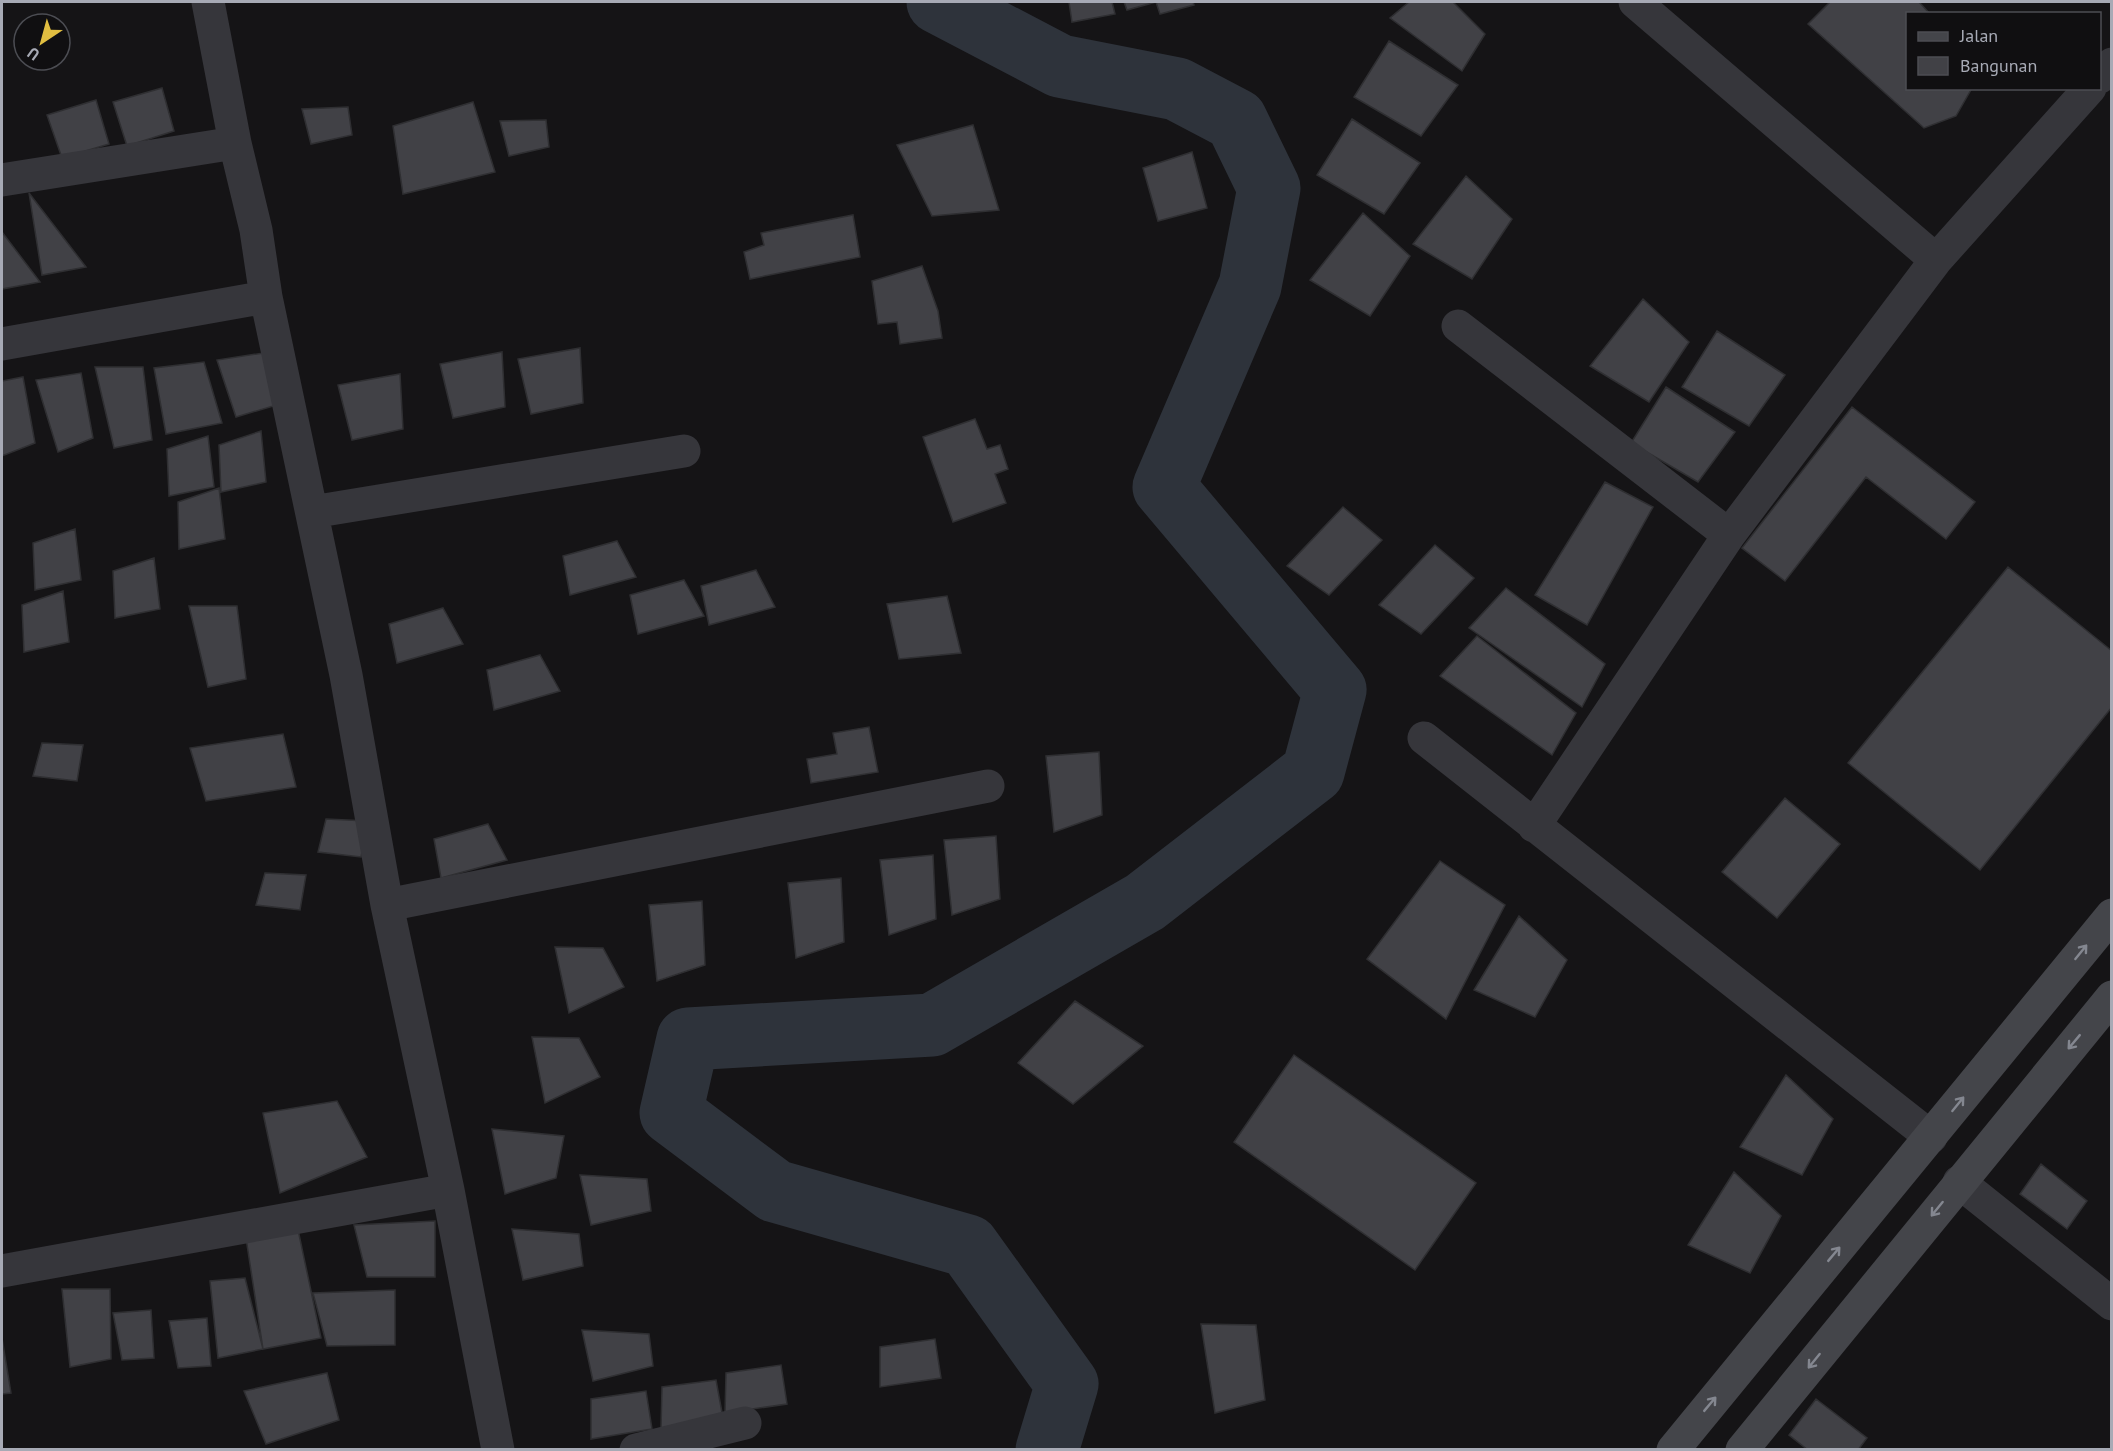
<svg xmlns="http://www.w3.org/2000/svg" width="2113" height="1451" viewBox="0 0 2113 1451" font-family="'PT Sans',sans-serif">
	<rect width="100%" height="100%" fill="#151416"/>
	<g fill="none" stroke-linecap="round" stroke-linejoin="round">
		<!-- river -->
		<path stroke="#2e333b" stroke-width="63" d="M 938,2 L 1060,66 L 1177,89 L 1236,120 L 1269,188 L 1250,286 L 1164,487 L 1335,690 L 1313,772 L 1145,902 L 932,1025 L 688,1039 L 671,1113 L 775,1191 L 968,1246 L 1067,1384 L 1047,1450"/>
	</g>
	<!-- building -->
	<path fill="#414146" stroke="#2f2f32" stroke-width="1.5" d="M 1069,2 L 1112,2 L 1115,14 L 1072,22 Z
		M 1124,2 L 1193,2 L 1194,5 L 1160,14 L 1156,2 L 1127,10 Z
		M 1409,2 L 1453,2 L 1485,34 L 1462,71 L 1390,18 Z
		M 1830,2 L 1919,2 L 1930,14 L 1908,14 L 1908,88 L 1972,88 L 1956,116 L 1924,128 L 1808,24 Z
		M 1389,41 L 1458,85 L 1421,136 L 1354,97 Z
		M 162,88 L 174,131 L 127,146 L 113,102 Z
		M 96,100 L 109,144 L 62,158 L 47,115 Z
		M 473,102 L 495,172 L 403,194 L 393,126 Z
		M 348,107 L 352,135 L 311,144 L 302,109 Z
		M 1352,119 L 1420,163 L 1384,214 L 1317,175 Z
		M 546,120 L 549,147 L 509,156 L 500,121 Z
		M 973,125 L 999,210 L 932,216 L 897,145 Z
		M 1192,152 L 1207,208 L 1158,221 L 1143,168 Z
		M 1466,176 L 1512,219 L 1472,279 L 1413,244 Z
		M 29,193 L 86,267 L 42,275 Z
		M 1363,213 L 1410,256 L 1370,316 L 1310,280 Z
		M 853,215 L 860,257 L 750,279 L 744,252 L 764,245 L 761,233 Z
		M 2,232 L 40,282 L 2,289 Z
		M 922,266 L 938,311 L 942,338 L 900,344 L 897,322 L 878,324 L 872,281 Z
		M 1643,299 L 1689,342 L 1649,402 L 1590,366 Z
		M 1717,331 L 1785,375 L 1749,426 L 1682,387 Z
		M 580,348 L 583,403 L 531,414 L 518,359 Z
		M 270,352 L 280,404 L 236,417 L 217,360 Z
		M 502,352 L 505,407 L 453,418 L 440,364 Z
		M 204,362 L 222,423 L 166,434 L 154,368 Z
		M 95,367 L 143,367 L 152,440 L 114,448 Z
		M 81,373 L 93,438 L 58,452 L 36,380 Z
		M 400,374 L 403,429 L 352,440 L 338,385 Z
		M 23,377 L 35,443 L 2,456 L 2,381 Z
		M 1666,387 L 1735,432 L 1698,482 L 1631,443 Z
		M 1852,407 L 1975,502 L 1946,539 L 1866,477 L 1785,581 L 1742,548 Z
		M 975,419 L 987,449 L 1000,445 L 1008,469 L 995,474 L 1006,503 L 953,522 L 923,437 Z
		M 261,431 L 266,482 L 221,492 L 219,445 Z
		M 208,436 L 214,487 L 169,496 L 167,449 Z
		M 1605,482 L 1653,507 L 1587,625 L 1535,595 Z
		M 219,488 L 225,539 L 179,549 L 178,502 Z
		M 1343,507 L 1382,540 L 1329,595 L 1287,566 Z
		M 75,529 L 81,580 L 35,590 L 33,543 Z
		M 617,541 L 636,577 L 570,595 L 563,556 Z
		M 1435,545 L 1474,578 L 1421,634 L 1379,605 Z
		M 154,558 L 160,609 L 115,618 L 113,571 Z
		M 2008,567 L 2112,651 L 2112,707 L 1980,870 L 1848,763 Z
		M 756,570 L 775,607 L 709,625 L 701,586 Z
		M 684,580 L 704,616 L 638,634 L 630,595 Z
		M 1506,588 L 1605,664 L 1582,707 L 1469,628 Z
		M 63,591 L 69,642 L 24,652 L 22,605 Z
		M 947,596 L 961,653 L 899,659 L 887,604 Z
		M 189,606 L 237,606 L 246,679 L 208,687 Z
		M 443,608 L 463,644 L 397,663 L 389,624 Z
		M 1477,636 L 1576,713 L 1552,755 L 1440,676 Z
		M 540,655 L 560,691 L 494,710 L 487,670 Z
		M 869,727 L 878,772 L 811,783 L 807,759 L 837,754 L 833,733 Z
		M 283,734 L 296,787 L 206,801 L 190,748 Z
		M 42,743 L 83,745 L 77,781 L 33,776 Z
		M 1099,752 L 1102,815 L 1054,832 L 1046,756 Z
		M 1785,798 L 1840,844 L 1777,918 L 1722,872 Z
		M 326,819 L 368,821 L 361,857 L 318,852 Z
		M 488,824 L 507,860 L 441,878 L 434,839 Z
		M 996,836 L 1000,899 L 952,915 L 944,840 Z
		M 933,855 L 936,919 L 889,935 L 880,860 Z
		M 1440,861 L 1505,905 L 1446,1019 L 1367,959 Z
		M 265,873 L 306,875 L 300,910 L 256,905 Z
		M 841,878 L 844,942 L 796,958 L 788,883 Z
		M 702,901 L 705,965 L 657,981 L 649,905 Z
		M 1519,916 L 1567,960 L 1535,1017 L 1474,990 Z
		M 555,947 L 603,948 L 624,987 L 569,1013 Z
		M 1075,1001 L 1143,1046 L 1073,1104 L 1018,1063 Z
		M 532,1037 L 579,1038 L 600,1077 L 545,1103 Z
		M 1294,1055 L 1476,1183 L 1415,1270 L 1234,1142 Z
		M 1786,1075 L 1833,1119 L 1802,1175 L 1740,1147 Z
		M 337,1101 L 367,1157 L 280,1193 L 263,1113 Z
		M 492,1129 L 564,1136 L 556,1178 L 505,1194 Z
		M 2041,1164 L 2087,1201 L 2067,1229 L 2020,1194 Z
		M 1734,1172 L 1781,1216 L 1750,1273 L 1688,1245 Z
		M 580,1175 L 647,1179 L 651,1211 L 591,1225 Z
		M 435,1221 L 435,1277 L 367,1277 L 354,1225 Z
		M 297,1225 L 321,1338 L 263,1349 L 246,1238 Z
		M 512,1229 L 579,1234 L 583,1266 L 523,1280 Z
		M 245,1278 L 263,1349 L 218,1358 L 210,1281 Z
		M 62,1289 L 110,1289 L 111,1359 L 70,1367 Z
		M 395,1290 L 395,1345 L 327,1346 L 313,1293 Z
		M 151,1310 L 154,1358 L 122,1360 L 113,1313 Z
		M 207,1318 L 211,1366 L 178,1368 L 169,1321 Z
		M 1201,1324 L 1256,1325 L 1265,1400 L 1215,1413 Z
		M 582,1330 L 649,1334 L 653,1366 L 593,1381 Z
		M 2,1338 L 11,1393 L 2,1394 Z
		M 935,1339 L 941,1378 L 880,1387 L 880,1347 Z
		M 781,1365 L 787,1404 L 725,1413 L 726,1373 Z
		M 327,1373 L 339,1420 L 266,1444 L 244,1391 Z
		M 716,1380 L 723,1418 L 661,1428 L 662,1387 Z
		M 646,1391 L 652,1429 L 591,1439 L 591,1399 Z
		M 1816,1399 L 1867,1438 L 1858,1450 L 1808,1450 L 1789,1435 Z"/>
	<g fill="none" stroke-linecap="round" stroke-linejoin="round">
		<!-- street -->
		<path stroke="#36363b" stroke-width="33" d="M 208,2 L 235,143 L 256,230 L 266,297 L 346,675 L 387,905 L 448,1190 L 498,1450
			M 1635,2 L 1936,260
			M 2100,77 L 2112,64
			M 2,180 L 235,143
			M 1458,326 L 1729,535
			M 2,344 L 266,297
			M 312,512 L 684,451
			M 1424,738 L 1931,1137
			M 1534,826 L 1729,535 L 1936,260 L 2090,88
			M 387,905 L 988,786
			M 1959,1182 L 2112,1304
			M 2,1271 L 448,1190
			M 636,1450 L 745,1423"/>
		<!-- secondary -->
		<path stroke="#44454a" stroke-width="33" d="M 1673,1450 L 2112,915
			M 1742,1450 L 2112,997"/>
	</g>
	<!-- one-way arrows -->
	<defs><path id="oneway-shaft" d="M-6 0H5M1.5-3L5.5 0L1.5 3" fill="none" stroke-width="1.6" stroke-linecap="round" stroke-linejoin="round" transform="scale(1.5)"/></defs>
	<g stroke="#848790">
		<use href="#oneway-shaft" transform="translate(2081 952) rotate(-51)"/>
		<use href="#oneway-shaft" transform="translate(2074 1042) rotate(130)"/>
		<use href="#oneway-shaft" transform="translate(1958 1104) rotate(-51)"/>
		<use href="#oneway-shaft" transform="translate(1937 1209) rotate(129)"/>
		<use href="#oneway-shaft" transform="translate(1834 1254) rotate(-50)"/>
		<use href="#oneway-shaft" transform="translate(1814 1361) rotate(129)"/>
		<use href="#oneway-shaft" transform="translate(1710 1404) rotate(-50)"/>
	</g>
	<!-- border -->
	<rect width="2113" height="1451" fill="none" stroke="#a7aab5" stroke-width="6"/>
	<!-- legend -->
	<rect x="1906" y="12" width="195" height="78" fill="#100f11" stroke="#4c4d53" stroke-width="1.5"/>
	<rect x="1918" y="32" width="30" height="9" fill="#44454a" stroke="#4c4d53" stroke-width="1.5"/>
	<text x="1960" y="42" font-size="18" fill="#a7aab5">Jalan</text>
	<rect x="1918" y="57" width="30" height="18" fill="#414146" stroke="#4c4d53" stroke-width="1.5"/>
	<text x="1960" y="72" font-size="18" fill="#a7aab5">Bangunan</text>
	<!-- north arrow -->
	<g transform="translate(42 42) rotate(216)"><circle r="28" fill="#100f11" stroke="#4c4d53" stroke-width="1.5"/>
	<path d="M0-4.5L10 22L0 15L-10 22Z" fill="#e1be41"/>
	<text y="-9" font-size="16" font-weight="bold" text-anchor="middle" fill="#a7aab5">U</text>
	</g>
</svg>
